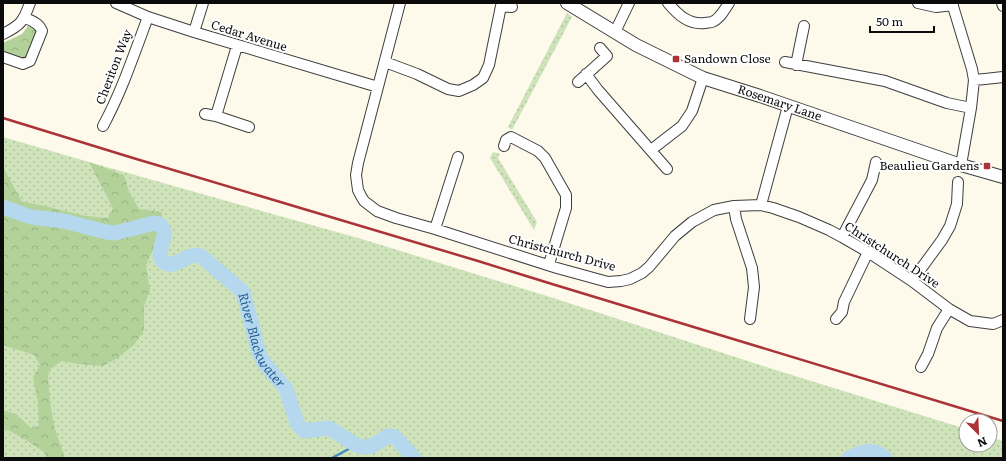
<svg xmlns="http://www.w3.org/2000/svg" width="1006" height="461" viewBox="0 0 1006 461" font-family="Literata,serif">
	<defs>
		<pattern id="grass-dots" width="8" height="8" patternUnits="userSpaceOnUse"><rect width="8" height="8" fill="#cee3b9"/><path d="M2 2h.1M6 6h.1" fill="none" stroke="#b0c19e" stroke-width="1.8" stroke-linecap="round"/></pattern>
		<pattern id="forest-crowns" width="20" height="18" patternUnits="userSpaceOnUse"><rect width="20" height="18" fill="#b2d29a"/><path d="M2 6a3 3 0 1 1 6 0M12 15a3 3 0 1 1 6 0" fill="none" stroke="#98b383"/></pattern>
	</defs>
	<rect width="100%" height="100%" fill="#fdfaeb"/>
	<!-- grass -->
	<path fill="url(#grass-dots)" d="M 567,13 L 572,17 L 512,130 L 508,127 Z
		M 3,137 L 89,162 L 365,240 L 550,297 L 779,371 L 966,429 L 966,445 L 990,445 L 990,437 L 1003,441 L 1003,458 L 3,458 Z
		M 493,152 L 500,154 L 498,158 L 537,222 L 534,230 L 490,158 Z"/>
	<!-- forest -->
	<path fill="url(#forest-crowns)" d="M 28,26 L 38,30 L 29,56 L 23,61 L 3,53 L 3,43 L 22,34 Z
		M 89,162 L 124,175 L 129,192 L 139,209 L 161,212 L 165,225 L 146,265 L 150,290 L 144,306 L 144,330 L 134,345 L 116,359 L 103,366 L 79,364 L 62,361 L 50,369 L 48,377 L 50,401 L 54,426 L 65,458 L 46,458 L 44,452 L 26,440 L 6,429 L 3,428 L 3,410 L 16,414 L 31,428 L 39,426 L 38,403 L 33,377 L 40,365 L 34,355 L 3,345 L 3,167 L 22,202 L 40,205 L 86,216 L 108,218 L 113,208 Z"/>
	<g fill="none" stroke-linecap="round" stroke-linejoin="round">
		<!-- stream -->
		<path stroke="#448bbe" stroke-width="2.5" d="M 332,458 L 356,445"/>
		<!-- river -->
		<g stroke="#b5d8ef" stroke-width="15">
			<path id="s1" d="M 3,207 L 31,217 L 64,221 L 106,232 L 115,233 L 154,223 L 159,224 C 170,233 160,243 160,254 C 160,258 162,261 165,263 C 173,268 183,258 191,256 C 195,255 198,255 201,256 L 243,292 L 259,353 L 264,363 L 286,389 L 297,423 L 303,430 L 304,431 L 329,428 L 356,445 L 362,447 L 372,446 L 388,436 L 395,437 L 414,458"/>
			<path d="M 849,458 C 863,452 872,447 885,458"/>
		</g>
		<defs>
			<path id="minor" d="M 116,3 L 148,17 L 194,32 L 378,87
				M 400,3 L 358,163 L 356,175 L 358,190 L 361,196 L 364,201 L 377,211 L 396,218 L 435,229 L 557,268 L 608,282 L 621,281 L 630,279 L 642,273 L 649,267 L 675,236 L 692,222 L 714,210 L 734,206 L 761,205 L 773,208 L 799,217 L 829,230 L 842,237 L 868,252 L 912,281 L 949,309 L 970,321 L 993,324 L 1003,320
				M 668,3 C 678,15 689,25 705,23 C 708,22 710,23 712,22 C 720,19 724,10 729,3
				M 918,3 L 936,7 L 953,5
				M 952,3 L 972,69 L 974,80 L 971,108 L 961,165
				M 1002,3 L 1003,6
				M 194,32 L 203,3
				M 615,32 L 629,3
				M 3,34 C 21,25 23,22 30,3
				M 237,46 L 216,116 L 249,127
				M 3,57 L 23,64 L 30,61 L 42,31 C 39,23 32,21 25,18
				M 385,62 L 417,74 L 448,89 L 459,91 L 473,85 L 483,78 L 489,65 L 501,6 L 512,7
				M 785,62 L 885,81 L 947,103 L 971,108
				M 796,65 L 804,26
				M 586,74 L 598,90 L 667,169
				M 974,80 L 985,79 L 1003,77
				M 578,82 L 607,56 L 600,48
				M 205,114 L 216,116
				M 103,126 C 122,91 134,54 148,17
				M 504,146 L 506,140 L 511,137 L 538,151 L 545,158 L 566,195 L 566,208 L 549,264
				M 651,150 L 682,126 L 692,111 L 703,78
				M 761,205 L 788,106
				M 734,206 L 736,219 L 752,268 L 754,287 L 750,319
				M 435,229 L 458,157
				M 842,237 L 872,180 L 876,162
				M 912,281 L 942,240 L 950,226 L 957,204 L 958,182
				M 836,319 L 842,312 L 844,302 L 868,252
				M 921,367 L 928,354 L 937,328 L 949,309"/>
			<g id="tertiary">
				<path id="s2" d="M 567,3 L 636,45 L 703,78 L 760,96 L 961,165 L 1003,177"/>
			</g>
		</defs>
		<!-- minor casing -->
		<use href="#minor" stroke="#3e3e3e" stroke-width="12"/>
		<!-- tertiary casing -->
		<use href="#tertiary" stroke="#3e3e3e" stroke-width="14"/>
		<!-- minor -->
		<use href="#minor" stroke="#fff" stroke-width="10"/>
		<!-- tertiary -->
		<use href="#tertiary" stroke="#fff" stroke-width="12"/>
		<!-- rail -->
		<path stroke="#ab3337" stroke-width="2.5" d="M 3,118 L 133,158 L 478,261 L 552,284 L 1003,421"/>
	</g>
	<!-- markers -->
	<g fill="#ab3337" stroke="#fff" stroke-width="1.5">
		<rect x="672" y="55" width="8" height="8" rx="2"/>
		<rect x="983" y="162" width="8" height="8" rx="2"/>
	</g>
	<g text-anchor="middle" stroke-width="4" stroke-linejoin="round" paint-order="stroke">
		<!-- street labels -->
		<g font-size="12" fill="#0b0b0b" stroke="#fff">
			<text transform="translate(249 36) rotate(17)" y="4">Cedar Avenue</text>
			<text transform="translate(114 67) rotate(-69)" y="4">Cheriton Way</text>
			<text dy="4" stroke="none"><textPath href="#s2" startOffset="236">Rosemary Lane</textPath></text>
			<text transform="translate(562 253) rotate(15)" y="4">Christchurch Drive</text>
			<text transform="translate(892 255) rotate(33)" y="4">Christchurch Drive</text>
		</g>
		<!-- poi labels -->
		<g font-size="12" fill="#0b0b0b" stroke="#fff" text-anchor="start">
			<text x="684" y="63">Sandown Close</text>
			<text x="979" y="170" text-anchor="end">Beaulieu Gardens</text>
		</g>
		<!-- water labels -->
		<g font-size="13" font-style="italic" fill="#235e8e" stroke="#fff">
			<text dy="5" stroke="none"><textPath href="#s1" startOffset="349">River Blackwater</textPath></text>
		</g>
	</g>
	<!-- border -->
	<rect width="1006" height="461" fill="none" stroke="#0b0b0b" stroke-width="8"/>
	<!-- north arrow -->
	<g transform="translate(978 433) rotate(156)"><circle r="19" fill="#ffffff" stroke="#9d9d9d"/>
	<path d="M0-3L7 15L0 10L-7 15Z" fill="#ab3337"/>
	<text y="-6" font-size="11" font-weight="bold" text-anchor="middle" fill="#0b0b0b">N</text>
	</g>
	<!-- scale -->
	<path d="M870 26v6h64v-6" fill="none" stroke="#0b0b0b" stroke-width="2"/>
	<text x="876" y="26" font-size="12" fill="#0b0b0b" stroke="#ffffff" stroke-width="3" paint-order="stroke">50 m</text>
</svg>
